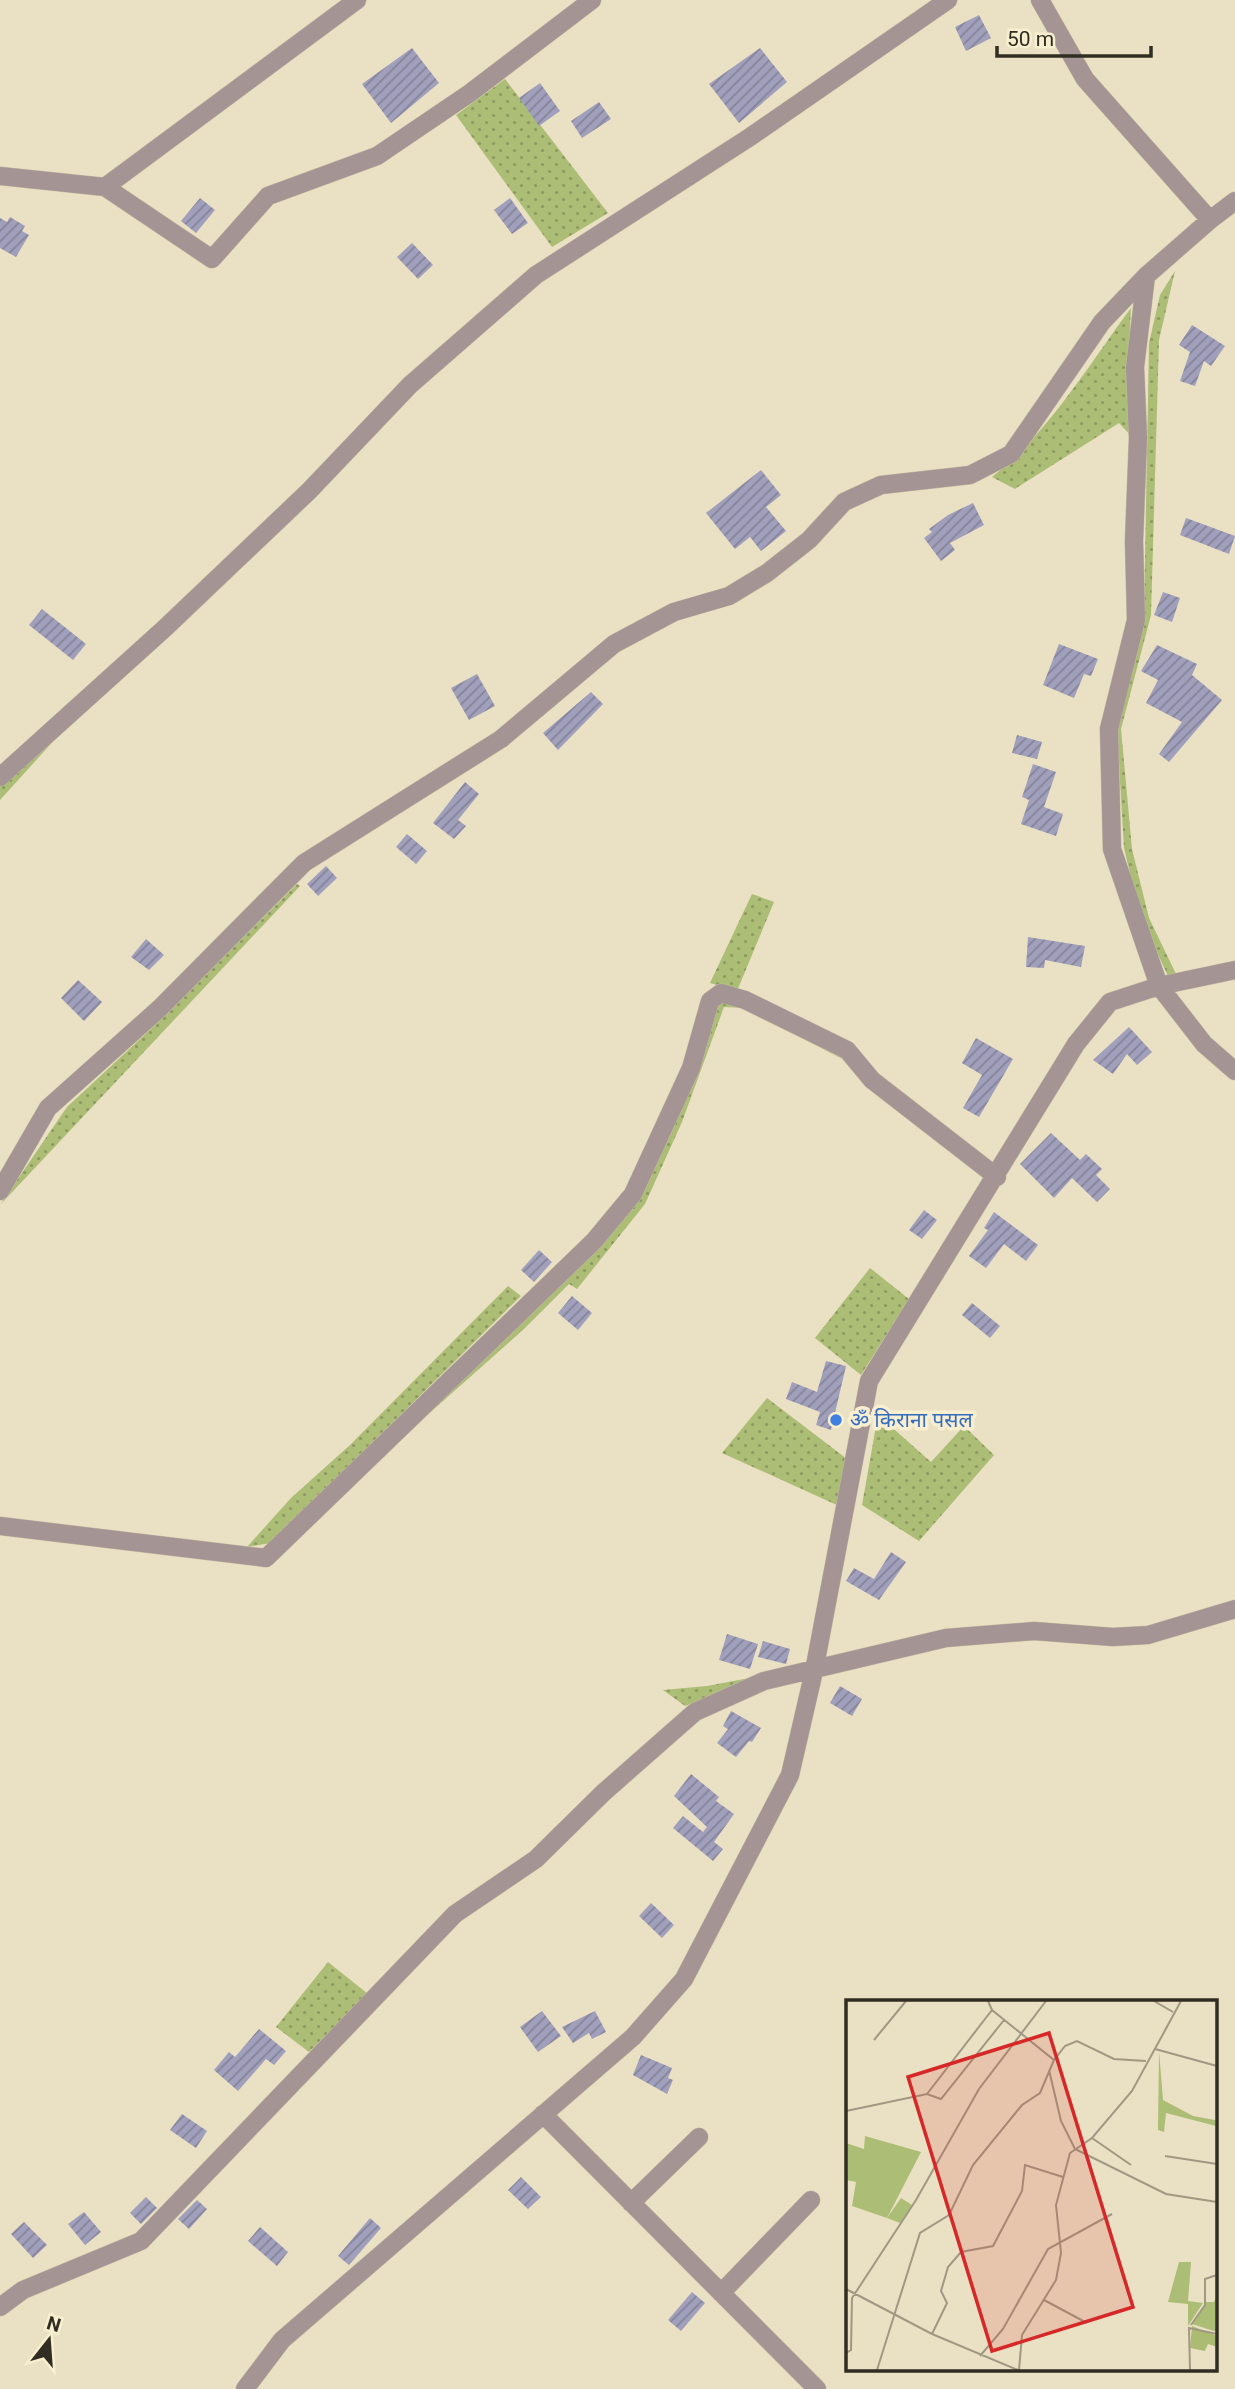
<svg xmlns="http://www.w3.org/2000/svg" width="1235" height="2389" viewBox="0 0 1235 2389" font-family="Roboto,'Noto Sans Devanagari',sans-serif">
	<defs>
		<pattern id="grass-dots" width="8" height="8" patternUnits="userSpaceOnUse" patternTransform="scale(1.75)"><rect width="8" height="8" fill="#acbd75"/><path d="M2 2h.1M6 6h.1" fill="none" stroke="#8d9a60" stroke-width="1.8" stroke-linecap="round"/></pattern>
		<pattern id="building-hatch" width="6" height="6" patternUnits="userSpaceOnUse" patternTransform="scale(1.75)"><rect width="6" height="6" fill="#a1a0bc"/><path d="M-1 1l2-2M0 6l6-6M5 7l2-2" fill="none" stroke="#848398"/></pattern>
	</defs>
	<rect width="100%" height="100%" fill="#eae0c3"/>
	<!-- grass -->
	<path fill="url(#grass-dots)" d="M 505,79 L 608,213 L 552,247 L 456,115 Z
		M 1175,271 L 1159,340 L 1151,615 L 1121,729 L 1132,849 L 1149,918 L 1177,976 L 1168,976 L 1140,916 L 1124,848 L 1117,730 L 1144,613 L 1149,343 L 1160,295 Z
		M 1131,308 L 1128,364 L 1132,437 L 1119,423 L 1015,489 L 992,477 C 1049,432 1088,366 1131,308 Z
		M 59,735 L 0,800 L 0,786 L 24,762 Z
		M 297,884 L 300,886 L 0,1205 L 67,1107 L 153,1027 Z
		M 752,894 L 774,902 L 737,991 L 710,983 Z
		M 725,998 L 842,1053 L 852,1064 L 744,1008 L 724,1007 L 682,1122 L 645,1204 L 577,1289 L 569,1284 L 524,1329 L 406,1434 L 637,1197 L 714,1005 Z
		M 870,1268 L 909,1299 L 861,1375 L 815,1338 Z
		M 508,1286 L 521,1296 L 271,1543 L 247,1547 L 291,1498 L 350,1445 Z
		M 767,1398 L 847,1459 L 839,1506 L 722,1453 Z
		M 878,1415 L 931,1462 L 964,1426 L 994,1455 L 919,1541 L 862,1505 Z
		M 765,1675 L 685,1706 L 663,1690 L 707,1686 Z
		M 328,1962 L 368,1994 L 309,2052 L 276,2027 Z"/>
	<!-- building -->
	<path fill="url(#building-hatch)" d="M 979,15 L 991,38 L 966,51 L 955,27 Z
		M 412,48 L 439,83 L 391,123 L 362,84 Z
		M 760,48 L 787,82 L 739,123 L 709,84 Z
		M 540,83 L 560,111 L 539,126 L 519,98 Z
		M 599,102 L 611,119 L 582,138 L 571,121 Z
		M 200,198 L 215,210 L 196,233 L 181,221 Z
		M 510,198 L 528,223 L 512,234 L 494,210 Z
		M 10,217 L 25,226 L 22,231 L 29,235 L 16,257 L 0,248 L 0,218 L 7,222 Z
		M 412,243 L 433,265 L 418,279 L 397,257 Z
		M 1192,325 L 1225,346 L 1211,366 L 1204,361 L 1195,386 L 1180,381 L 1190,352 L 1179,345 Z
		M 761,470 L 781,495 L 766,507 L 786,531 L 761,551 L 750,537 L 735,549 L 706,513 Z
		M 973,503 L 984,525 L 950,543 L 955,550 L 941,561 L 924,538 L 932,532 L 929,529 L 948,515 Z
		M 1186,518 L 1235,536 L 1229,554 L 1180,535 Z
		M 1163,592 L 1180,598 L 1172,622 L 1154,615 Z
		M 42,609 L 86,644 L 73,660 L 29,625 Z
		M 1059,644 L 1098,659 L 1091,676 L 1084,674 L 1074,698 L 1043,685 Z
		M 1157,645 L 1197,664 L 1192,675 L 1222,700 L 1169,762 L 1159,754 L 1182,722 L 1146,703 L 1158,680 L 1141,671 Z
		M 477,674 L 495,706 L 469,720 L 451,688 Z
		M 591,692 L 603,704 L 558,750 L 543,733 Z
		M 1017,735 L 1042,742 L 1037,759 L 1012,753 Z
		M 1033,764 L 1056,772 L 1044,807 L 1063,814 L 1056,836 L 1021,824 L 1029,800 L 1022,797 Z
		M 465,782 L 479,794 L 458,820 L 466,826 L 454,839 L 433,823 Z
		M 407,834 L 427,851 L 416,864 L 396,847 Z
		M 326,866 L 337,878 L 318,896 L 307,884 Z
		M 1028,937 L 1085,946 L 1081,967 L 1045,960 L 1044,968 L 1026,967 Z
		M 146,939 L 164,955 L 149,970 L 131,957 Z
		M 78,980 L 102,1002 L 84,1021 L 61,998 Z
		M 1129,1027 L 1152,1052 L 1137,1065 L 1127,1054 L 1113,1074 L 1093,1060 Z
		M 976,1038 L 1013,1059 L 979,1117 L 963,1108 L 982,1075 L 962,1063 Z
		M 1051,1133 L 1080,1160 L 1086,1154 L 1102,1169 L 1096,1175 L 1110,1189 L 1097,1202 L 1072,1178 L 1054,1198 L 1020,1164 Z
		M 924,1210 L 937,1220 L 922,1239 L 909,1230 Z
		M 994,1212 L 1038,1245 L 1026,1261 L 1004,1244 L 986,1268 L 969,1256 L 988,1230 L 984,1228 Z
		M 539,1250 L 552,1262 L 534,1282 L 521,1270 Z
		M 572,1296 L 592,1313 L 578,1330 L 558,1313 Z
		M 972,1303 L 1000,1326 L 990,1338 L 962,1315 Z
		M 826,1361 L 846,1366 L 831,1430 L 816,1425 L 820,1412 L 786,1399 L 792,1382 L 817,1392 Z
		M 891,1552 L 906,1562 L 879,1600 L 846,1581 L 854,1568 L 874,1579 Z
		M 727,1634 L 758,1644 L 750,1669 L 719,1660 Z
		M 763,1641 L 790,1649 L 786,1664 L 758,1657 Z
		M 840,1686 L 862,1699 L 852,1716 L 830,1703 Z
		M 731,1711 L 761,1728 L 752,1742 L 749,1741 L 736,1757 L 717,1743 L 728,1729 L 723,1726 Z
		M 691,1774 L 719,1797 L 716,1801 L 734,1814 L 714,1842 L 723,1849 L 713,1861 L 673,1828 L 683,1816 L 703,1832 L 707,1827 L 674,1796 Z
		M 651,1903 L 674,1925 L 662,1938 L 639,1916 Z
		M 542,2011 L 561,2036 L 538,2052 L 520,2027 Z
		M 595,2011 L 606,2032 L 592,2039 L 589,2033 L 573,2043 L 562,2027 Z
		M 259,2029 L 286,2051 L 274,2065 L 266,2059 L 238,2091 L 214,2070 L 229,2052 L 235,2057 Z
		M 641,2055 L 672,2068 L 668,2078 L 673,2080 L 667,2094 L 633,2075 Z
		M 182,2114 L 207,2131 L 196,2148 L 170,2130 Z
		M 521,2177 L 541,2197 L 528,2209 L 508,2190 Z
		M 146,2197 L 157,2208 L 141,2224 L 130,2213 Z
		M 197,2200 L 207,2209 L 189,2229 L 178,2219 Z
		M 84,2212 L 101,2232 L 85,2245 L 68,2224 Z
		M 370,2218 L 381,2228 L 349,2265 L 338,2256 Z
		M 24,2222 L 47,2245 L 33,2258 L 11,2234 Z
		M 260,2227 L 288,2252 L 277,2266 L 248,2241 Z
		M 692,2292 L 705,2303 L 681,2331 L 668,2320 Z"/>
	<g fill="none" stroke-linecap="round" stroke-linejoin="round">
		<defs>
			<path id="minor" d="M 1040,0 L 1085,79 L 1210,220 L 1235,201
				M 0,176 L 105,187 L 212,259 L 268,196 L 377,156 L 470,93 L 592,0
				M 105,187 L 357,0
				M 1146,276 L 1135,367 L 1138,438 L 1134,541 L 1136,620 L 1109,729 L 1112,849 L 1159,986 L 1204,1044 L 1235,1071
				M 0,777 L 165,628 L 309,491 L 410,385 L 536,275 L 750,137 L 948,0
				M 0,1191 L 48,1108 L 160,1008 L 304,863 L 501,739 L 614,644 L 674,612 L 729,596 L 767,573 L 809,540 L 844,502 L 881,485 L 970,475 L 1011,454 L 1102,322 L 1146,276 L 1210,220
				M 0,1526 L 266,1558 L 594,1241 L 633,1194 L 691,1068 L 710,1001 L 721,993 L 745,1000 L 847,1050 L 872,1080 L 997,1177
				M 543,2114 L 817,2389
				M 631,2203 L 699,2137
				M 721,2293 L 811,2200
				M 0,2307 L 23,2290 L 141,2241 L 455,1914 L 536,1859 L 603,1793 L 695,1712 L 764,1681 L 946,1638 L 1034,1631 L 1113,1637 L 1148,1635 L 1235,1609
				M 245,2389 L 282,2340 L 633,2037 L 684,1979 L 790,1775 L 814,1671 L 869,1381 L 1076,1044 L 1110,1002 L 1159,986 L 1235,970"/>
		</defs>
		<!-- minor casing -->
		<use href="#minor" stroke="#c5bca3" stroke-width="19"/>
		<!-- minor -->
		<use href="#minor" stroke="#a49494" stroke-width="18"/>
	</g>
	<!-- markers -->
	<circle fill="#3f7fe0" stroke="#f8eed0" stroke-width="2.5" cx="836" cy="1420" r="7"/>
	<g text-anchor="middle" stroke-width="7" stroke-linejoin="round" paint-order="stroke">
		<!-- shop labels -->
		<g font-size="21" fill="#366cbe" stroke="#f8eed0" text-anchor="start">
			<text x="850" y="1427">ॐ किराना पसल</text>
		</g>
	</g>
	<!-- overview -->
	<g transform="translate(846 2000)">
		<rect width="371" height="371" fill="#eae0c3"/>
		<path d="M 313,51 L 317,100 L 347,116 L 369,120 L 370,126 L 320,113 L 318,132 L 312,130 ZM 55,198 L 66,205 L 54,223 L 41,218 ZM 333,262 L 345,262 L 342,301 L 357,303 L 342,326 L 342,304 L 322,302 ZM 371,295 L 371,332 L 346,324 L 360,302 L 368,302 Z" fill="#acbd75"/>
		<path d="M 346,326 L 371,336 L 371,347 L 362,344 L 359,351 L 344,348 Z" fill="#abbb72"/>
		<path d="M 19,136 L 75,152 L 41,218 L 6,206 L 10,182 L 0,180 L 0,143 L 18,149 Z" fill="#acbd75"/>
		<path fill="none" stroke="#a09883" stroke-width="2" d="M 142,1 L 146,10 L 208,60 L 219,46 L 231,41 L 268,59 L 300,61M 308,1 L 327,12M 28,40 L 60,1M 309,49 L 371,66M 203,70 L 215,121 L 229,149 L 320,194 L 371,202M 81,94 L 146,10M 371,108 L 371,133M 0,111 L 81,94 L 95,99 L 158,20M 246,138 L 285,165M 319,156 L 371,164M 0,289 L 86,334 L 172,370M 198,300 L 241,323M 345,325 L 359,305 L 359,279 L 371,275M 86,334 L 101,303 L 95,291 L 102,267 L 115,252 L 147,246 L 176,191 L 179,165 L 217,177M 0,353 L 5,350 L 6,298 L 70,200 L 133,89 L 200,1M 134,356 L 157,329 L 202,249 L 266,214M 31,370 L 74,233 L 103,215 L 127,165 L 176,105 L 194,93 L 208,60M 173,370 L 176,335 L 210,280 L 215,253 L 210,205 L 224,153 L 246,138 L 286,91 L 335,1M 344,370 L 343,328 L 371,334"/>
		<path fill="#d62828" fill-opacity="0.15" stroke="#d62828" stroke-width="3.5" d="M 203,33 L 287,307 L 146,351 L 62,77 Z"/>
		<rect width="371" height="371" fill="none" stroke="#312d22" stroke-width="3.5"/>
	</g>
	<!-- north arrow -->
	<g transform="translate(49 2340) rotate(17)" stroke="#f8eed0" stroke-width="5" paint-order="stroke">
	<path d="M0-5L12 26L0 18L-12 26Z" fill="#312d22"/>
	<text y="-10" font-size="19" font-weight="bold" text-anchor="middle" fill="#312d22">N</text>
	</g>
	<!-- scale -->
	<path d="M997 46v10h154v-10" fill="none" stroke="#312d22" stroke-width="3.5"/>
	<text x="1007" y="46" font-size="21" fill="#312d22" stroke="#f8eed0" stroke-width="5" paint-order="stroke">50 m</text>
</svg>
